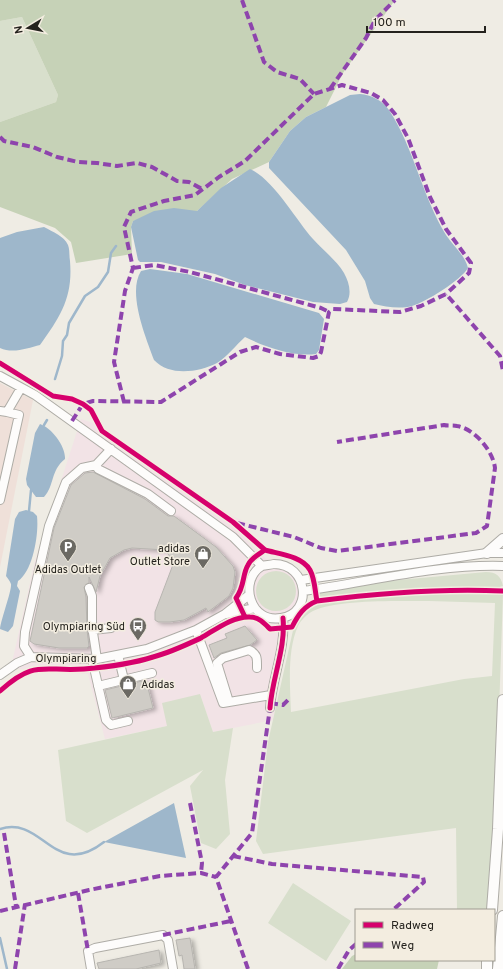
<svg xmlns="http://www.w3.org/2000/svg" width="503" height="969" viewBox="0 0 503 969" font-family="Overpass,sans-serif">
	<defs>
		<filter id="shadow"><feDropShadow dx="3.5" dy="2" stdDeviation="2" flood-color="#0004"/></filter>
	</defs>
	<rect width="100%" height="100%" fill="#efece4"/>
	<!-- commercial -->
	<path fill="#f2e3e6" d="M 81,419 L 102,426 L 119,440 L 232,516 L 249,523 L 242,535 L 266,559 L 297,569 L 305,597 L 290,620 L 273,720 L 213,732 L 200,694 L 167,726 L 105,739 L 88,674 L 36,672 L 11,667 L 35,561 Z"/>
	<!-- industrial -->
	<path fill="#efe0d9" d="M 0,383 L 33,400 L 0,567 Z"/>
	<!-- green -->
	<path fill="#d8dfcc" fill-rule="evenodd" d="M 22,17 L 58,95 L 56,102 L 0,122 L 0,21 Z
		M256 591a20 20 0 1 1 40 0a20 20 0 1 1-40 0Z
		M 486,572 C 496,572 501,576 503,586 L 492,589 L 417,589 L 326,599 L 319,597 L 318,593 L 377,582 Z
		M 464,591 L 503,594 L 496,800 L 488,910 L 457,910 L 456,828 L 263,854 L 256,841 L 268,742 L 294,626 C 299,616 305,608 316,604 L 372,596 ZM 429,601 L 495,603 L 492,676 L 464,679 L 291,712 C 290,686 287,650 298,626 C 301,620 307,614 313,611 C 337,599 401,601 429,601 Z
		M 200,694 L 213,732 L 233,728 L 225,780 L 230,834 L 216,849 L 201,843 L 190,786 L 203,770 L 87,833 L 66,821 L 58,750 L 167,726 L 162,703 Z
		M 293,883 L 351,921 L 326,961 L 268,923 Z"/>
	<!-- forest -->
	<path fill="#c6d2b7" d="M 0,0 L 395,0 L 343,73 L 326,107 L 306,117 L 290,131 L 269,162 L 232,179 L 197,211 L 133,221 L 131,227 L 132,254 L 76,263 L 71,242 L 55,228 L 0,207 L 0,122 L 56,102 L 58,95 L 22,17 L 0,21 Z
		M 356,954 L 356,960 L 439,960 L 437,969 L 342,969 L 352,956 Z"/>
	<!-- water -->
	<path fill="#9eb7cb" d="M 360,94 C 371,95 382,100 389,110 C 414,148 422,196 446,235 C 453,246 465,255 468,268 C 461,280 426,302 412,306 C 401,309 385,307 374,304 L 370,298 L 365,281 L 346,250 L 269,168 L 269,162 L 290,131 L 306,117 L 350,95 Z
		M 250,169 C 273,179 296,220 313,239 C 323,250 337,261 344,273 C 349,282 352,293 347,302 L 340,304 L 313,302 L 245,285 L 215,274 L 161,262 L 140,262 L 138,260 L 131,227 L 133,221 L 154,211 L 174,208 L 197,211 L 221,188 Z
		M 44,227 C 53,232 64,236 68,245 C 70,250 69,256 70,261 C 73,297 61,316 40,345 C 28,348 13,354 0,348 L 0,238 L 17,232 Z
		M 150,269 L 187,274 L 319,313 L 324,319 L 319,350 L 316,354 C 293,357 265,347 245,337 C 236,345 227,357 217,363 C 199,372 170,377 154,360 C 146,338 127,293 141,271 Z
		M 40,424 C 52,428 66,447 65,459 C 50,471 55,485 44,497 L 36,497 L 27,485 L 26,479 L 35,433 Z
		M 26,510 L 33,512 L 37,516 C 39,534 33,571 18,581 L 17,586 L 20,591 L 13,626 L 8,632 L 0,629 C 1,619 12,590 11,584 C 10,581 8,579 6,576 L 15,519 L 19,512 Z
		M 174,803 L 186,858 L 104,842 Z"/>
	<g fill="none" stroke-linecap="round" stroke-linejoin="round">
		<!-- stream -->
		<path stroke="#9eb7cb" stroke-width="2.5" d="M 55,379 L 62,356 L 63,341 L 67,335 L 69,323 L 85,296 L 98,287 L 108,272 L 111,253 L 116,246
			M 44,425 L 47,420
			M 29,511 L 31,490
			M 0,829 C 43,815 54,881 104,842
			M 0,938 L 7,969"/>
	</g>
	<!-- building -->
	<path fill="#cfccc6" stroke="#b7b5b0" filter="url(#shadow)" d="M 93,472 L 145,499 L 168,516 L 174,516 L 216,547 L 233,566 L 235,572 L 233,588 L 229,596 L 208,612 L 206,608 L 184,620 L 170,622 L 158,622 L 155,620 L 155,612 L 174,562 L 165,550 L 132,548 L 124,550 L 110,558 L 100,576 L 96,592 L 89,577 L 89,583 L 84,587 L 86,597 L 87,630 L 89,646 L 87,648 L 59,648 L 34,644 L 30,641 L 54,528 L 71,485 L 85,473 Z
		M 245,626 L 257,640 L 250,645 L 221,653 L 214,658 L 209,645 L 227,638 L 225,634 Z
		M 146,680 L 153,708 L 112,718 L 105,690 Z
		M 190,938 L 195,969 L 184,969 L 182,955 L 179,956 L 176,940 Z
		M 159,950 L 161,963 L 136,969 L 99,969 L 97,963 Z"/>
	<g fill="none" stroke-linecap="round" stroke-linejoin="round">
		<defs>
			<path id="minor" d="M 0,376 L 35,395 L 233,537 L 262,566
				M 0,411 L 7,412 L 21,388
				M 96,465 L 98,469 L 148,494 L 171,511
				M 0,500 L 19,415 L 7,412
				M 274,564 C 308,564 314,613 281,618 C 250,624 238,580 262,566 C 265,565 270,565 274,564 Z
				M 301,580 L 487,553 L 503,553
				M 89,588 L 92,596 L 92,626 L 97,659
				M 303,591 C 370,582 436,564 503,566
				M 226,614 L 255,608
				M 92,630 L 111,628
				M 196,630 L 223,703 L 271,695
				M 118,655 L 124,680
				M 31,657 L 24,646 L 25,632 L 49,526 L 66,482 L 82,468 L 96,465 L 111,449
				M 92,659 L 106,720 L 111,725 L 128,721
				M 0,675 L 17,663 L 31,657 L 97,659 L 147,649 L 196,630 L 225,614 L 249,595
				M 98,686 L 152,673
				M 229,702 L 217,663 L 223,658 L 249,650 C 258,654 257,659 257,668
				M 270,708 C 272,678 286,648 283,618
				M 91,969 L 88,951 L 95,948 L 163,935 L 168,940 L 173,969"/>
			<path id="major" d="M 487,553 L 503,539
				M 492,910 L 498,829 L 503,700
				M 487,969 L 487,960
				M 498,969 L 503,916"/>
		</defs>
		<!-- minor casing -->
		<use href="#minor" stroke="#aeaca6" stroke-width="10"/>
		<!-- major casing -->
		<use href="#major" stroke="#aeaca6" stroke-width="12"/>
		<!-- minor -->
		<use href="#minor" stroke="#fdfcfb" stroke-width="8"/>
		<!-- major -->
		<use href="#major" stroke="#fdfcfb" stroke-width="10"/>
		<!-- quiet -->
		<path stroke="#8e44ad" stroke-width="4" stroke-dasharray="8 4" stroke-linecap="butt" d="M 242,0 L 264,62 L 277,72 L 300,79 L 314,94
			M 330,89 L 366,38 L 375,20 L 395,0
			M 0,137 L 4,141 L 33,147 L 57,157 L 78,162 L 97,163 L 117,166 L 137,163 L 152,167 L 177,181 L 189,182 L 202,189
			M 133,268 L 154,265 L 190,272 L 321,308 L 329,312
			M 124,402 L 114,362 L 125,291 L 133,268 L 124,227 L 131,212 L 164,201 L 195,195 L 219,177 L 245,161 L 314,94 L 342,85 L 371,93 L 383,100 L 395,114 L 408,138 L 430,197 L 446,229 L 471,263 L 469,273 L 446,294
			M 72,421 L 83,404 L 93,401 L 161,402 L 240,352 L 256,347 L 280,354 L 313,358 L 319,356 L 321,352 L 329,312 L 333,309 L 400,312 L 421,306 L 446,294 L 500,356 L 503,371
			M 237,523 L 294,537 L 321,548 L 337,551 L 476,533 L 487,526 L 495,468 C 493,451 475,429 457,426 C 453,425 448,426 444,425 L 337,442
			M 270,703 L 283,705 L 290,698
			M 190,803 L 202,863 L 201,873
			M 4,833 L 16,906
			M 233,856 L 272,864 L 423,877 L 424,882 L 393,910
			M 78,893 L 88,951
			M 0,911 L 89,890 L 160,876 L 201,873 L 216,877
			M 163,935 L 231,921
			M 15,969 L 25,904
			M 248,969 L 216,877 L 252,833 L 270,708
			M 338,969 L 349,950 L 356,944"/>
		<defs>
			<path id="cycleway" d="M 0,363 L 53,396 L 72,399 L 83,404 L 91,410 L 102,431 L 233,522 L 265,550
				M 245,617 L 236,598 C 245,586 242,575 248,565 C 251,558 259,554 265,550 C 279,554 302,556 310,570 C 315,579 315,592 317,601
				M 0,691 C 35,659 43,672 84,669 C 107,667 131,664 153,657 C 169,653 186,645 201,638 C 215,630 233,616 250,617 C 259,617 265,624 270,629 L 292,627 C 298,615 304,606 317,601 C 379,593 440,588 503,591
				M 270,708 C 272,678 286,648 283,618"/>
		</defs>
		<!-- cycleway casing -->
		<use href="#cycleway" stroke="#f3ede0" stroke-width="8"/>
		<!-- cycleway -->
		<use href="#cycleway" stroke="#d6006c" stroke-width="5"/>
	</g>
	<!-- icons -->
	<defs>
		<symbol id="parking-pin" viewBox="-11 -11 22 30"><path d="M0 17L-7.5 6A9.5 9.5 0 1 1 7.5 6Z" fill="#6b6963" stroke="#f3ede0"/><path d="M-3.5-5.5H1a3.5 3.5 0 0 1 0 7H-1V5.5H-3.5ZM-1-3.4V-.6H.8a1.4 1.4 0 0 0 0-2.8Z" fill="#fff"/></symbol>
		<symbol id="shop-pin" viewBox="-11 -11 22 30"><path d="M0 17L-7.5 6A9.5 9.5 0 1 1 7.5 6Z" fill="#6b6963" stroke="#f3ede0"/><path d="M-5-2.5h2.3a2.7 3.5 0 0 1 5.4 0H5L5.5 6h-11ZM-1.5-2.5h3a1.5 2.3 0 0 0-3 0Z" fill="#fff"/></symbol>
		<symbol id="bus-pin" viewBox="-11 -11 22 30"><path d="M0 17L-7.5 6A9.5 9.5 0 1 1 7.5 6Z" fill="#6b6963" stroke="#f3ede0"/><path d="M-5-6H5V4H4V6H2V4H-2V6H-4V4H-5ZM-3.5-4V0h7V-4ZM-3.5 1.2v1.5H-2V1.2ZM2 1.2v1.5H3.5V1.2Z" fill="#fff"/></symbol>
	</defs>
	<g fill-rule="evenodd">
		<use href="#parking-pin" x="58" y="537" width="20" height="27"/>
		<use href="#shop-pin" x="193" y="544" width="20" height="27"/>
		<use href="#bus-pin" x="128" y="616" width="20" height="27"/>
		<use href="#shop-pin" x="118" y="674" width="20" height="27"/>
	</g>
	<g text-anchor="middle" stroke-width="3" stroke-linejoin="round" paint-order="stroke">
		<!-- poi labels -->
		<g font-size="11" fill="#24221d" stroke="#f3ede0" text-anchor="end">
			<text x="190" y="552">adidas<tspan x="190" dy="13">Outlet Store</tspan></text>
			<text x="68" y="573" text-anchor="middle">Adidas Outlet</text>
			<text x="125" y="630">Olympiaring Süd</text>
			<text x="141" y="688" text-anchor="start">Adidas</text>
		</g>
		<!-- street labels -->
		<g font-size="11" fill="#24221d" stroke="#f3ede0">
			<text x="66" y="662">Olympiaring</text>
		</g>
	</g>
	<!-- legend -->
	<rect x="355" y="909" width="140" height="52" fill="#f3ede0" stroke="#a09c92"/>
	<rect x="363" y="922" width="20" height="6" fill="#d6006c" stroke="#a09c92"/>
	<text x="391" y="929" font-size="12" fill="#24221d">Radweg</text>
	<rect x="363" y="942" width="20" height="6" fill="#8e44ad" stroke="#a09c92"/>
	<text x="391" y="949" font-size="12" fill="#24221d">Weg</text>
	<!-- north arrow -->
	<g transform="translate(28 28) rotate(260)" stroke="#f3ede0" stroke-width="3" paint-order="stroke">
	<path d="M0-3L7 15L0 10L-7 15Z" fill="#24221d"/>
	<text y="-6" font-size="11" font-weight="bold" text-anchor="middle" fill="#24221d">N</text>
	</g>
	<!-- scale -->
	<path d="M367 26v6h118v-6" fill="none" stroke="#24221d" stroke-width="2"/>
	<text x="373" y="26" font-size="12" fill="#24221d" stroke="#f3ede0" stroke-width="3" paint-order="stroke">100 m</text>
</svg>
